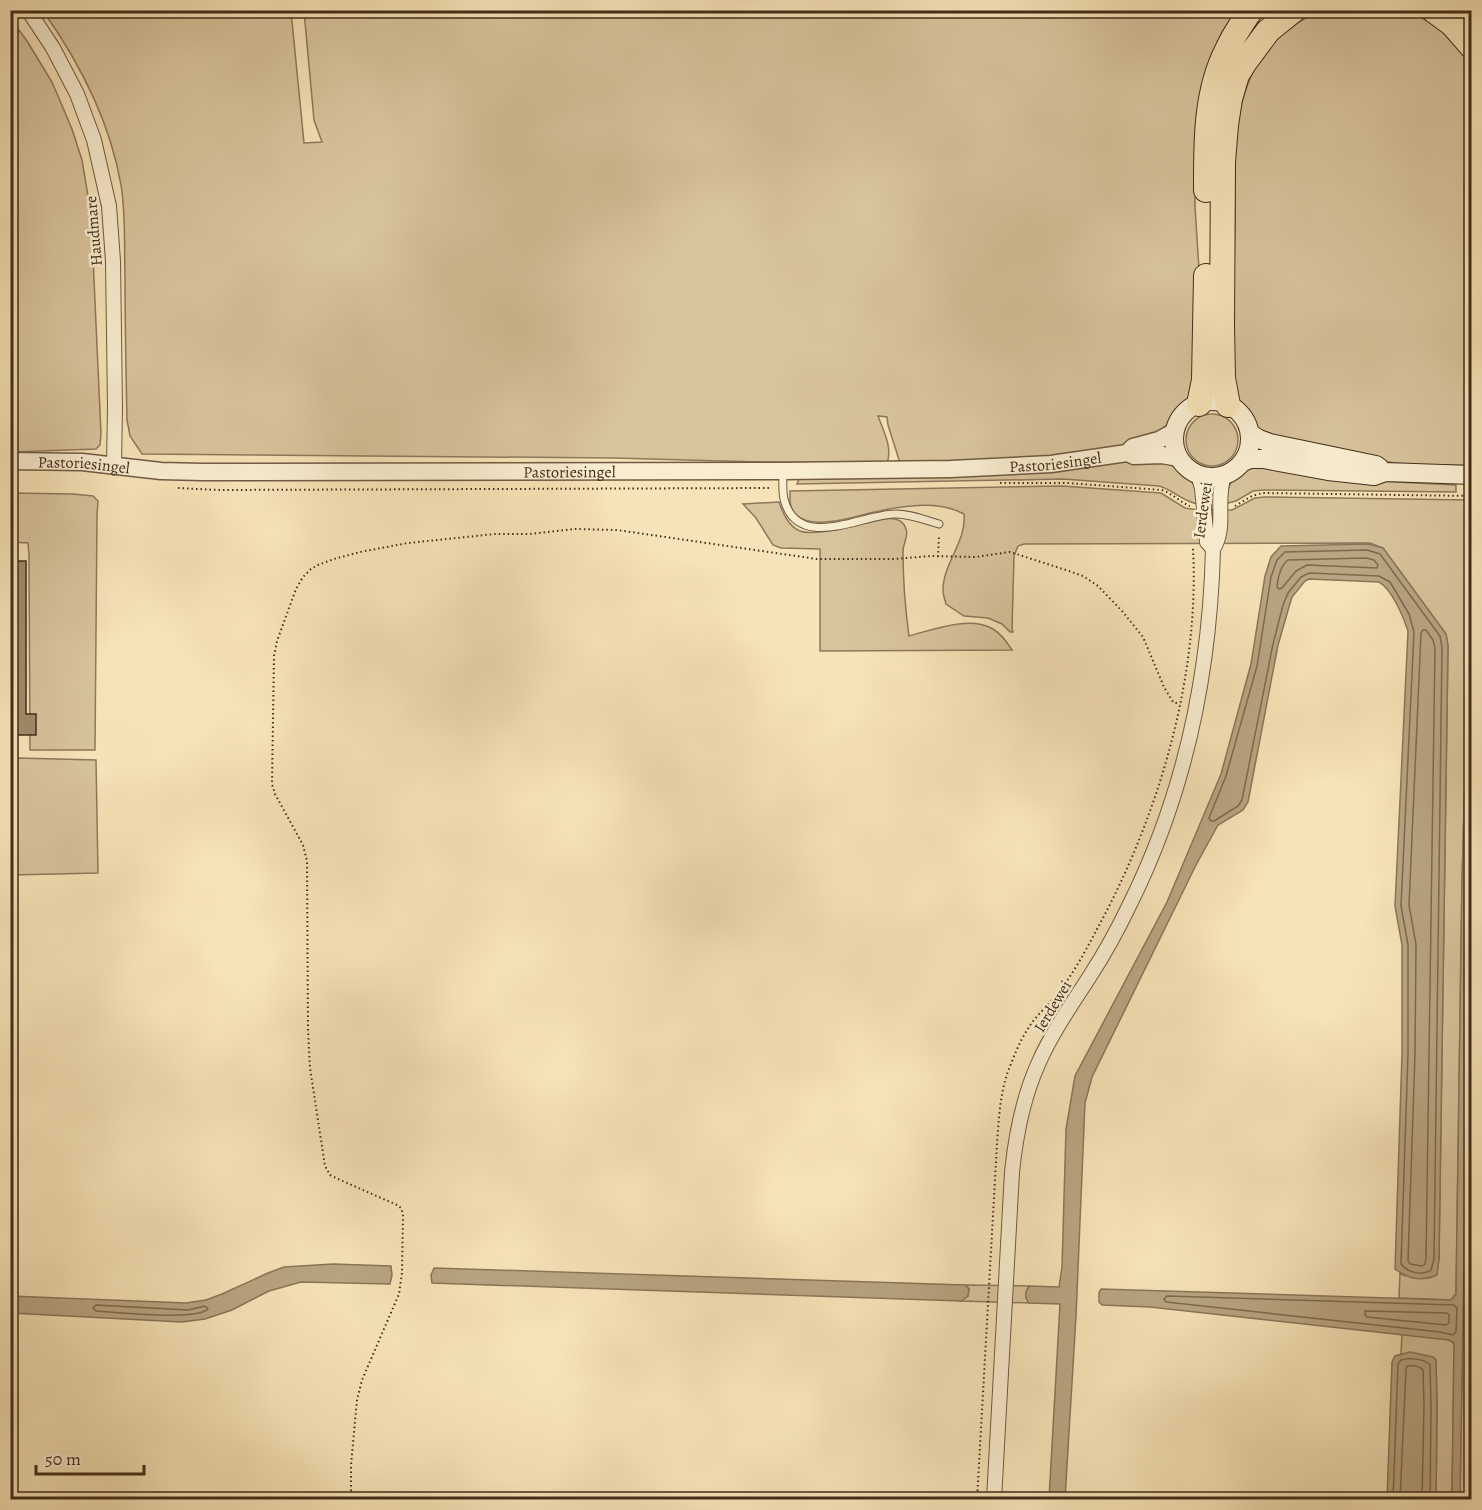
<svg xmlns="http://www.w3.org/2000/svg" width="1482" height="1510" viewBox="0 0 1482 1510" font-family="Alegreya,serif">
	<rect width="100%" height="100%" fill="#f6e3b7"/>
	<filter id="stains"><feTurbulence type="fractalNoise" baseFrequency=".00333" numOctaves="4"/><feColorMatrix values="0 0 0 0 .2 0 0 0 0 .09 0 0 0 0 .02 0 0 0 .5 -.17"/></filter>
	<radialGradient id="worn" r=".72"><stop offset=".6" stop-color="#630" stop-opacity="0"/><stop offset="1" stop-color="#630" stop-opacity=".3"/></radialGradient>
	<!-- green -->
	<path fill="#d8c49c" stroke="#8e785b" stroke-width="1.5" d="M 1324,10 L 1402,10 C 1431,18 1457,41 1471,66 L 1471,465 L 1430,466 L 1395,463 L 1313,449 L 1259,431 L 1238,398 L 1232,377 C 1233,325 1234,273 1235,221 C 1235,180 1232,127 1246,89 C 1258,52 1287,23 1324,10 Z
		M 43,11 L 291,11 L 304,143 L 322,142 L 314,120 L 304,11 L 1238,11 L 1196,153 L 1195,206 L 1200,285 L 1191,399 L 1160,432 L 1140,441 L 1104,451 L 1023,460 L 900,463 L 888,425 L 887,417 L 878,416 C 883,430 893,448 887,463 L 760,462 L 613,458 L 142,454 L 130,436 L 127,420 C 126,372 125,325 125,277 C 124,247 126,216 121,185 C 110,122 80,63 43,11 Z
		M 1442,11 L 1471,11 L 1471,36 Z
		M 10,18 L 27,41 L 52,82 L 72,129 L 82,160 L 90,208 L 93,258 L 101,434 L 100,445 L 96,449 L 11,452 Z
		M1186 440a26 26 0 1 1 52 0a26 26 0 1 1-52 0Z
		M 1155,459 C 1171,463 1190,472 1195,488 C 1197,493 1197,499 1198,504 C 1183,502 1174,490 1159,486 L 1063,479 L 797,484 L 799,479 Z
		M 1256,465 L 1377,481 L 1456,485 L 1456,492 L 1263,490 L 1253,491 L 1236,501 L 1224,504 C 1230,480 1231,475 1256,465 Z
		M 1062,486 L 1161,493 L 1185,508 L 1198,510 L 1232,510 L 1255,498 L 1265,497 L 1471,500 L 1471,1499 L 1460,1499 L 1467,1101 L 1470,777 L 1469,670 L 1465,672 L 1465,775 L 1462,880 L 1456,1294 L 1451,1300 L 1399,1298 L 1400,1273 L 1405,1276 L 1439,1259 L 1448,646 L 1446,634 L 1383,548 L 1370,543 L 1024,544 L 1018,546 L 1014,556 L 1012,629 L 1013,632 L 1010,632 L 1002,624 L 988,618 L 964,616 L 946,604 C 945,600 943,595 943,590 C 943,563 967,541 964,514 C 947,505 930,504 911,506 C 897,507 883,510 870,513 C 851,518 804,533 792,509 C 789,504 790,497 790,491 Z
		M 11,493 L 73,494 L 93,496 L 98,501 L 97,515 L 95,750 L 30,750 L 29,555 L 28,543 L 11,542 Z
		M 779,502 C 783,513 788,526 800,531 C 816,537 865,523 883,519 C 892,518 903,518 906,529 C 909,536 903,544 903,551 C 903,580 905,607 909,636 C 932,630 970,615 993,629 C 1001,634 1007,642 1012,650 L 820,651 L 820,549 L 781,548 L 773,545 L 756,518 L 743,504 Z
		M 17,758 L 96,760 L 98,873 L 11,875 L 11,761 Z
		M 965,1285 L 1029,1286 C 1025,1293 1024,1297 1029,1303 L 961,1301 L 968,1296 L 969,1289 Z
		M 1402,1334 C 1418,1336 1440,1334 1454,1343 L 1452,1499 L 1436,1499 L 1437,1406 L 1436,1360 L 1401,1354 Z"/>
	<!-- water -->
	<path fill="#b9a582" stroke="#8a7558" stroke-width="1.5" d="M 1368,544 L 1383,548 L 1446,634 L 1448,646 L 1439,1259 L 1437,1275 C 1420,1282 1409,1279 1395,1269 L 1402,1053 L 1402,945 L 1395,906 L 1408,631 C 1404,618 1392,589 1379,582 L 1309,579 L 1305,581 L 1292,597 L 1289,607 L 1278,645 L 1248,802 L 1243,810 L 1218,825 L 1196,865 L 1092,1077 L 1085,1103 L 1076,1316 L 1065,1499 L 1049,1499 L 1060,1304 L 1029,1303 C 1024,1297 1025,1292 1029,1286 L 1059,1287 L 1062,1267 L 1066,1129 L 1075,1076 L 1167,902 L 1221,774 L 1251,664 L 1265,576 L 1271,557 L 1281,546 Z
		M 1468,669 L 1470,672 C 1471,948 1464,1224 1460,1499 L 1452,1500 L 1454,1343 L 1449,1340 L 1150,1307 L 1102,1305 L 1099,1302 L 1099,1293 L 1101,1289 L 1451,1300 L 1456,1294 L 1462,880 L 1465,775 L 1465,672 Z
		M 333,1264 L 391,1266 L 392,1275 L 390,1284 L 301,1282 L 269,1291 L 232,1310 L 205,1319 L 182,1322 L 11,1313 L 11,1296 L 186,1303 L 206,1300 L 222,1294 L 268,1273 L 284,1267 Z
		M 434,1268 L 965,1285 L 969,1289 L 968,1296 L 961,1301 L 432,1283 L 431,1275 Z
		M 1410,1352 L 1433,1357 L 1436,1360 L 1437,1406 L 1436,1499 L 1387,1499 L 1392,1362 L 1395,1356 Z"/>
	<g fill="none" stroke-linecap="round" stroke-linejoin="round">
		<!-- shore -->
		<path stroke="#7e694e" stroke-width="1.5" d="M 1367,550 L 1380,554 L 1440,636 L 1442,647 L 1434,1259 L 1431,1270 C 1422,1276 1408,1273 1401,1264 L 1408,1053 L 1408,945 L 1401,906 L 1414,632 L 1409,614 L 1390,582 L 1379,576 L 1309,573 L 1301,577 L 1288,593 L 1283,605 L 1273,644 L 1242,800 L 1238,806 L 1214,821 L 1211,821 L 1209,818 L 1226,776 L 1257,666 L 1271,577 L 1277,560 L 1285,552 Z
			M 1366,558 L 1374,560 L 1378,565 L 1377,568 L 1307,565 L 1296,571 L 1282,588 L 1279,589 L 1277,587 C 1278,577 1280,566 1288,560 Z
			M 1423,630 L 1426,630 L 1433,640 L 1435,648 L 1426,1258 L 1425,1264 L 1422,1266 L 1410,1264 L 1408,1261 L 1415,1054 L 1416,945 L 1409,905 L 1421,633 Z
			M 1472,677 L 1471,776 L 1467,915 L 1468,917 L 1472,918
			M 1167,1296 L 1454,1305 L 1457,1308 L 1456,1332 L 1453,1335 L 1440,1332 L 1166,1302 L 1164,1299 Z
			M 96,1305 L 188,1310 L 205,1306 L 208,1309 C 197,1321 117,1312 96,1311 L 93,1308 Z
			M 1365,1311 L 1447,1313 L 1449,1315 L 1449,1323 L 1446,1325 L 1367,1317 L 1365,1314 Z
			M 1393,1500 L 1398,1364 L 1401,1360 C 1410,1358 1423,1358 1430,1365 L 1431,1406 L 1430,1500
			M 1400,1500 L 1406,1369 L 1407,1366 C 1412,1365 1420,1366 1423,1370 L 1424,1406 L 1422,1500"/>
	</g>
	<!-- building -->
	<path fill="#a08c6c" stroke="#432d1a" stroke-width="1.5" d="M 10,561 L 26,561 L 26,714 L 36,714 L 36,735 L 10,735 Z"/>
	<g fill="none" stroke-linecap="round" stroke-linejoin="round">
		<defs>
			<path id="service" d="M 783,471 C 783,481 782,490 784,499 C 795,544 844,524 875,517 C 881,516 888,514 894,514 C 908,513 925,520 939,524"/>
			<path id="minor" d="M 28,10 L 53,48 L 77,94 L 94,140 L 109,206 L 113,261 L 115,407 L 114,465
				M 1198,475 L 1202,488 L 1207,542 L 1213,549
				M 994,1500 L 1012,1172 C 1016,1133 1023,1097 1039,1062 C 1053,1031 1072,1004 1090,976 C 1105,953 1118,929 1130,904 C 1185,793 1210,672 1213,549 C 1227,528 1215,499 1224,476"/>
			<g id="tertiary">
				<path d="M 1128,453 L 1134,456 L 1162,455 L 1179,458"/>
				<path id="s1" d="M 10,461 L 82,462 L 161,471 L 202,472 L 783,471 L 951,469 L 1051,464 L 1127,453 L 1133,447 L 1159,440 L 1175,431"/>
			</g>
			<path id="secondary" d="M1174 439a38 38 0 1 1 76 0a38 38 0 1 1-76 0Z
				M 1250,433 L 1259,439 L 1270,443 L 1376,465 L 1380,468
				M 1243,462 L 1250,459 L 1263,459 L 1328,471 L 1374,476 L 1385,472 L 1472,475"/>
			<path id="motorway" d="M 1433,10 L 1452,24 L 1472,47
				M 1206,190 C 1206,143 1205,93 1227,50 C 1233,36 1242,23 1251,10
				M 1199,404 L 1204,380 L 1206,276
				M 1228,405 L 1223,378 L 1222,325 L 1223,162 L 1226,125 L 1230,99 L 1237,75 L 1245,62 L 1268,31 L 1294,10"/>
		</defs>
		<!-- service casing -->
		<use href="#service" stroke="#705a41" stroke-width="9"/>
		<!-- minor casing -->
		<use href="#minor" stroke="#705a41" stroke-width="16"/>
		<!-- tertiary casing -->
		<use href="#tertiary" stroke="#705a41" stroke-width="19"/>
		<!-- secondary casing -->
		<use href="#secondary" stroke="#432d1a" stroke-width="20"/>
		<!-- motorway casing -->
		<use href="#motorway" stroke="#432d1a" stroke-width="26"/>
		<!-- path -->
		<path stroke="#432d1a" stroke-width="2" stroke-dasharray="1.5 3" stroke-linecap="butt" d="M 1000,483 L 1068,483 L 1162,490 C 1173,494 1180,502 1190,506
			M 178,488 L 218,490 L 772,488
			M 1235,506 L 1252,496 L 1262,493 L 1472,496
			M 938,557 L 939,535
			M 351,1500 L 351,1465 L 357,1400 L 362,1380 L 399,1294 L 402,1273 L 403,1214 L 401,1208 L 397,1205 L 338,1179 L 330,1175 L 325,1166 L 310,1068 L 308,1030 L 307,861 L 303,845 L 275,794 L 272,784 L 274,656 L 277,641 L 296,589 L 303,577 L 311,569 L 318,565 L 334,559 L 360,552 L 408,543 L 495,534 L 529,534 L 575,529 L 617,530 L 817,559 L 895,559 L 931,556 L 975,557 L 1010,552 L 1069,571 L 1083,576 L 1098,586 L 1122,611 L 1143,637 L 1164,687 L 1173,702 L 1180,704
			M 977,1500 L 997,1144 C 999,1117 1000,1089 1011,1064 C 1017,1048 1024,1033 1034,1020 C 1042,1010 1051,1002 1058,993 C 1073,974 1085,952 1096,931 C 1158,818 1200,678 1193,548"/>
		<!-- service -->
		<use href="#service" stroke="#f9edd0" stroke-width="7"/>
		<!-- minor -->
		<use href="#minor" stroke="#f9edd0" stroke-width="14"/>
		<!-- tertiary -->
		<use href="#tertiary" stroke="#f9edd0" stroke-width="16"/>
		<!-- secondary -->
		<use href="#secondary" stroke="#f9edd0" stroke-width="18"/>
		<!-- motorway -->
		<use href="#motorway" stroke="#f6e3b7" stroke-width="24"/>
	</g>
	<g text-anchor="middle" stroke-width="5" stroke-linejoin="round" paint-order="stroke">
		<!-- street labels -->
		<g font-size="16" fill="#432d1a" stroke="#f9edd0">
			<text transform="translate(93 231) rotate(-95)" y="6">Haudmare</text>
			<text dy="6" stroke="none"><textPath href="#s1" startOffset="1046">Pastoriesingel</textPath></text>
			<text dy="6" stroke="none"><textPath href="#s1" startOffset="74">Pastoriesingel</textPath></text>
			<text dy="6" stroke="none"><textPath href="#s1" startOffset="560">Pastoriesingel</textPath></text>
			<text transform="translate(1202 510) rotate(-82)" y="6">Ierdewei</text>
			<text transform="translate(1052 1006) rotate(-59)" y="6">Ierdewei</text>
		</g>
	</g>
	<!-- margin -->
	<rect width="1482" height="1510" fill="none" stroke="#f6e3b7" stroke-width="36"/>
	<rect x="12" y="12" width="1458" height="1486" fill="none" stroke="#432d1a" stroke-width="3"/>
	<rect x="18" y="18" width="1446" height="1474" fill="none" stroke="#432d1a" stroke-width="1.5"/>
	<!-- scale -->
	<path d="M36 1465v9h108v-9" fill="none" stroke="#432d1a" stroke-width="3"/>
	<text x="45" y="1465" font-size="18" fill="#432d1a" stroke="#f9edd0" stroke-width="4.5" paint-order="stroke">50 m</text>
	<rect width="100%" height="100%" filter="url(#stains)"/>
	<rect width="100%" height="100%" fill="url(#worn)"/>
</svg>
